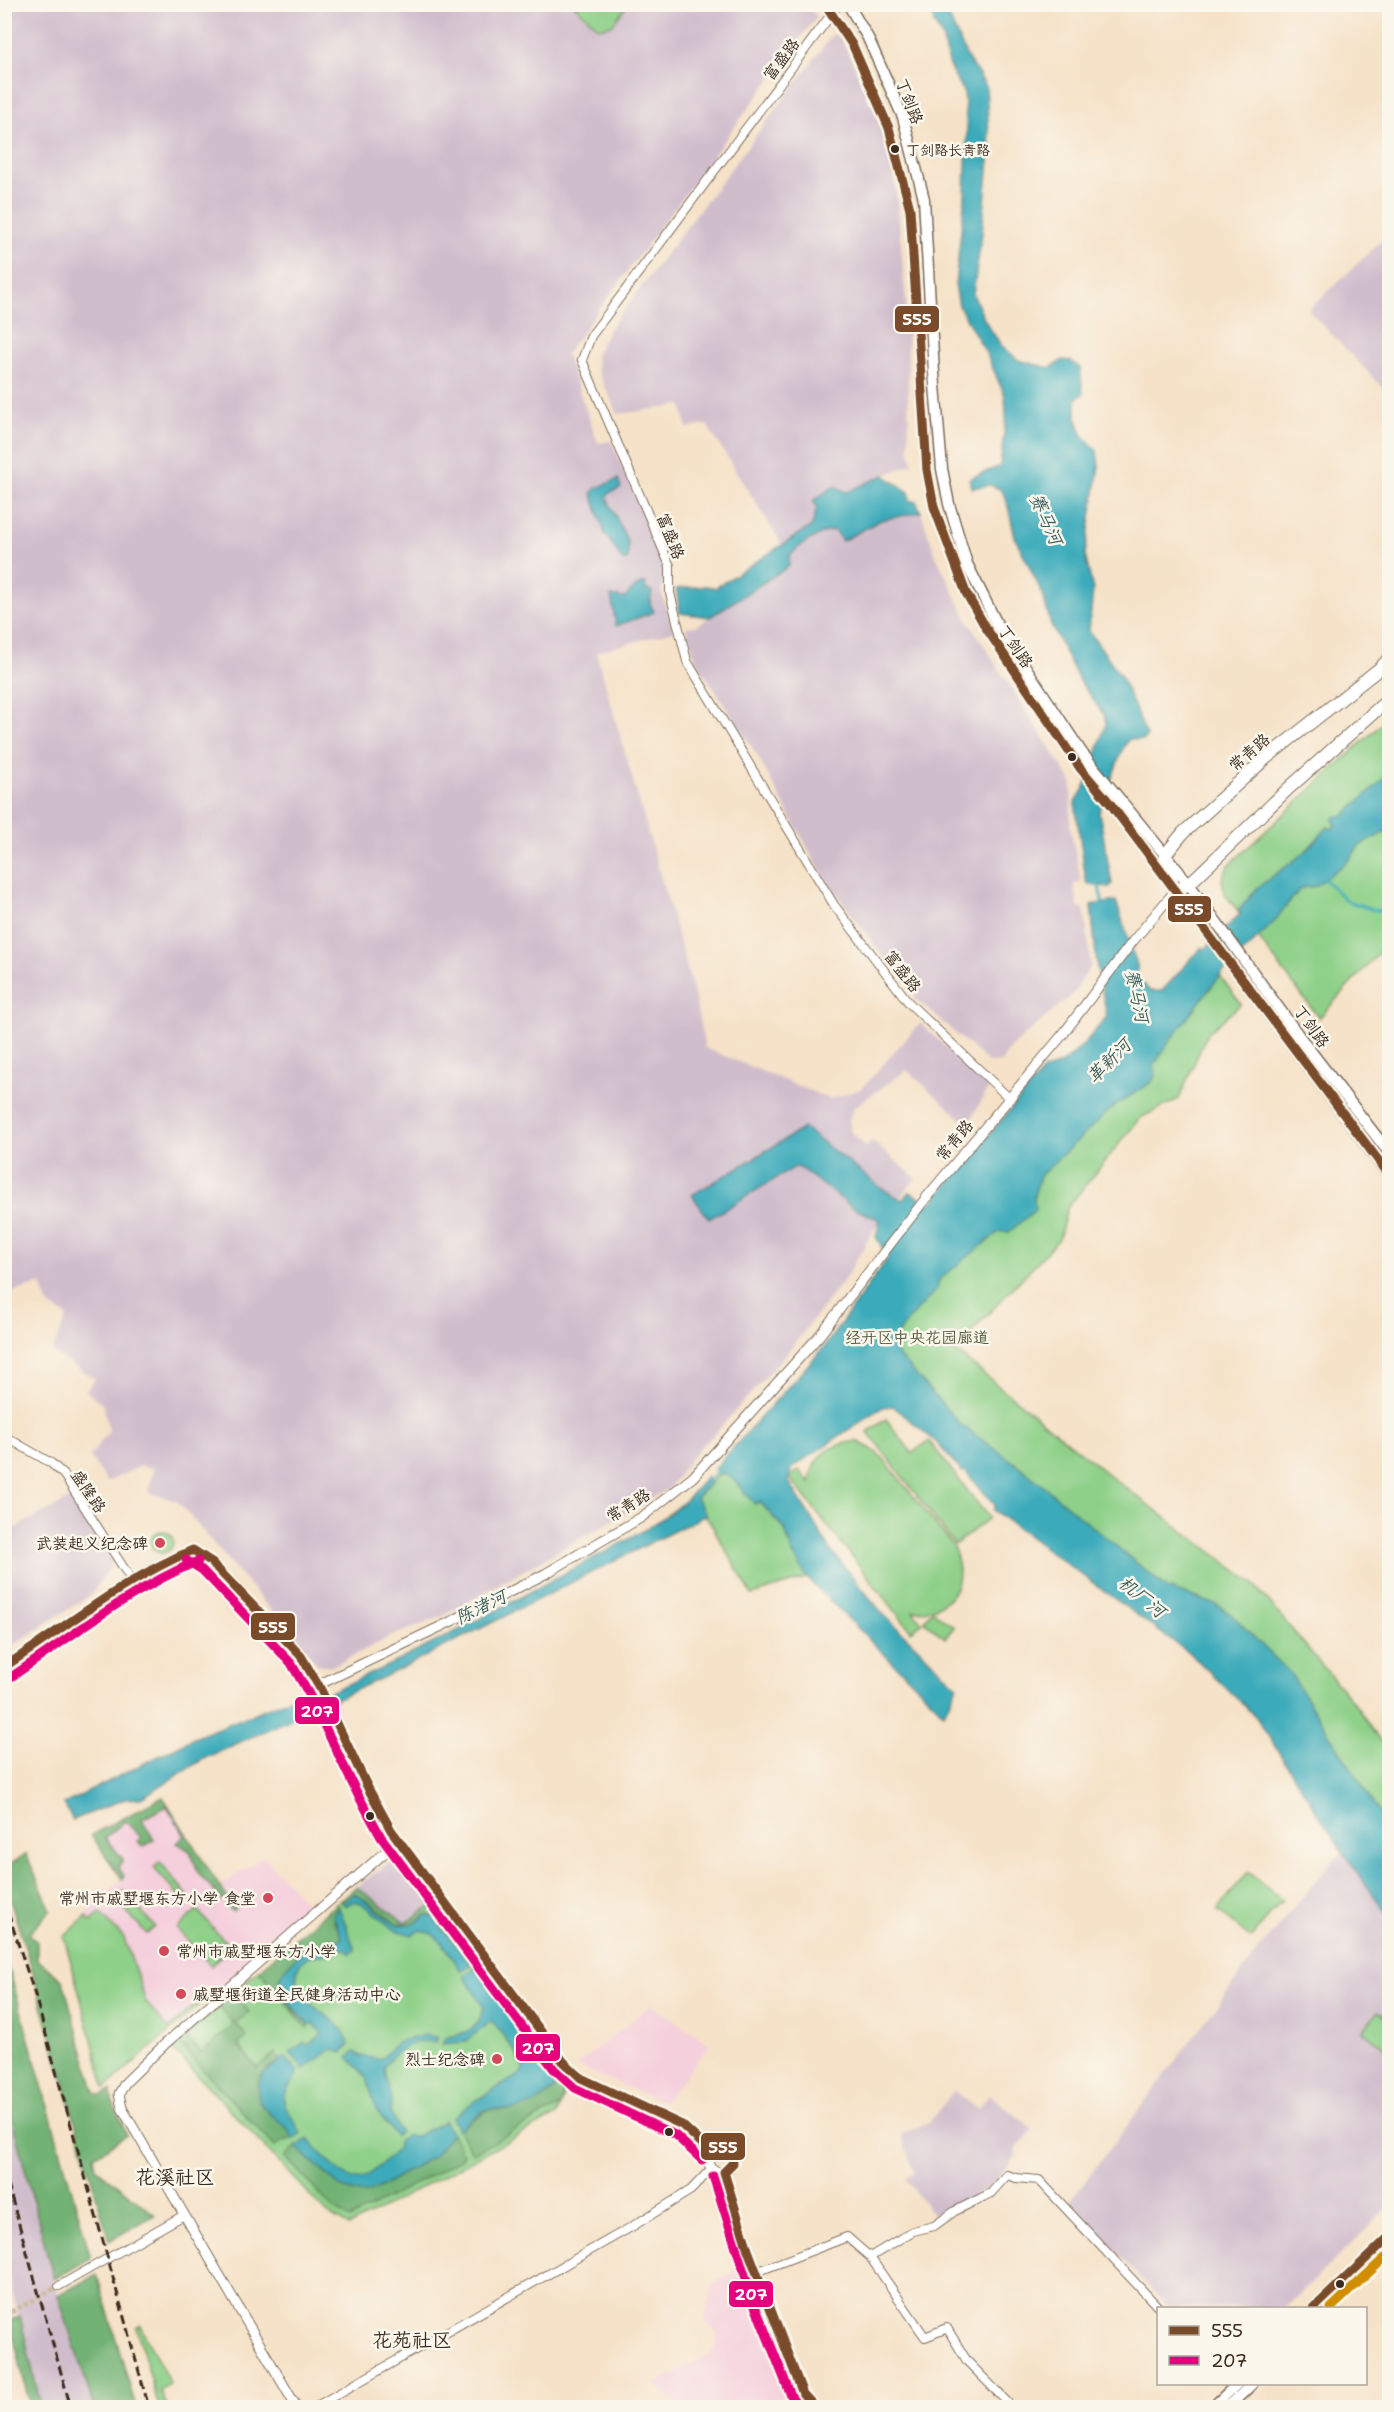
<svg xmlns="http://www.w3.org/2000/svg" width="1394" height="2412" viewBox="0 0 1394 2412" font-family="'Shantell Sans','LXGW WenKai TC',sans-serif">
	<rect width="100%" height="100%" fill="#fbf7ec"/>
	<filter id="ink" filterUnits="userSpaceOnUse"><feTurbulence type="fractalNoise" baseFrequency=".0167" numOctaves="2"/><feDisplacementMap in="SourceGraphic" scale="12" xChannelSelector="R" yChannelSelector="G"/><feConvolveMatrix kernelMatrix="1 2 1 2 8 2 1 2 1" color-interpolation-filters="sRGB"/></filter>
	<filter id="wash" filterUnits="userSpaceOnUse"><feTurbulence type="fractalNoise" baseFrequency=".008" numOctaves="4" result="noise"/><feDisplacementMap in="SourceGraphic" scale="24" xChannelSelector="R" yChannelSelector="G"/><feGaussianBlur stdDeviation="1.35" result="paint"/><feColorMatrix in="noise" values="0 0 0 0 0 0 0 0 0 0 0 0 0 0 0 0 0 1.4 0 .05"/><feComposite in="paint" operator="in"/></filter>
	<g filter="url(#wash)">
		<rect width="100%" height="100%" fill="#f5e2c8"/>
		<!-- built -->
		<path fill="#f4cfdc" d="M 163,1797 L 219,1886 L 264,1856 L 310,1908 L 105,2088 L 64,1937 L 121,1879 L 91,1835 Z
			M 651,2005 L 710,2044 L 664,2102 L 576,2066 Z
			M 745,2266 L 796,2399 L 805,2407 L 681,2407 L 655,2384 L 715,2351 L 717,2332 L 704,2321 L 713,2283 Z"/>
		<!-- industrial -->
		<path fill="#d0bdcc" d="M 5,5 L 806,5 L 817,16 L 566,354 L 598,443 L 611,441 L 667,566 L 661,591 L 674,631 L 596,652 L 693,989 L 705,1048 L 830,1099 L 861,1089 L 920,1023 L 989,1087 L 968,1125 L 907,1070 L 854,1107 L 849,1119 L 851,1132 L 866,1147 L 872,1141 L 916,1178 L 873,1231 L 846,1277 L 787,1353 L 712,1437 L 698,1449 L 668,1489 L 441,1617 L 394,1635 L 330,1667 L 317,1664 L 177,1501 L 148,1492 L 154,1468 L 144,1467 L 143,1465 L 107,1482 L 90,1456 L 109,1431 L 103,1404 L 86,1391 L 95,1379 L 52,1352 L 67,1316 L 48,1304 L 41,1284 L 5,1294 Z
			M 833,34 L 841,38 L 869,95 L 889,153 L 897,199 L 907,316 L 909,448 L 913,463 L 817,506 L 812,526 L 783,546 L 707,425 L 687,428 L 682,405 L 618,414 L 597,370 L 596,353 L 610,328 Z
			M 1389,234 L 1389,394 L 1308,310 Z
			M 921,512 L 935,554 L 968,621 L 1072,782 L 1070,826 L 1081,882 L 1074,884 L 1078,907 L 1084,909 L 1091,965 L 1074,993 L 1010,1048 L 1001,1062 L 989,1063 L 914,997 L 919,992 L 899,959 L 885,959 L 824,878 L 757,755 L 696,661 L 686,627 L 696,626 L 789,566 L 789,557 L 794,551 L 823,532 L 834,530 L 842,541 L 881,520 Z
			M 70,1499 L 113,1562 L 92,1594 L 10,1647 L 5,1638 L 5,1533 Z
			M 1343,1852 L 1389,1917 L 1389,2207 L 1285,2308 L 1169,2308 L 1069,2203 L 1260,1948 L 1329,1865 Z
			M 391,1861 L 398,1861 L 405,1866 L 432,1905 L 406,1923 L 356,1887 Z
			M 954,2091 L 978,2109 L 989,2094 L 1033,2129 L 1015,2151 L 1016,2156 L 988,2189 L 951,2207 L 936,2218 L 905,2178 L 914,2172 L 901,2134 L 929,2122 Z
			M 4,2094 L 54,2279 L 94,2407 L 41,2407 L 5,2264 Z"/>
		<!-- green -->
		<path fill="#8ed089" stroke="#647d54" stroke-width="1.5" d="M 574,5 L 627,5 L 612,25 L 599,28 Z
			M 1389,717 L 1389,942 L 1319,1018 L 1225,894 L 1222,879 L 1228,866 Z
			M 1211,964 L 1241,1004 L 1207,1034 L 1179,1099 L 1140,1118 L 1067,1208 L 1059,1239 L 954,1350 L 1115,1480 L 1252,1582 L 1357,1707 L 1389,1755 L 1389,1855 L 1297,1715 L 1015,1481 L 875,1352 Z
			M 886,1419 L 912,1453 L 929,1441 L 989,1518 L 955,1545 L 868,1432 Z
			M 856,1441 L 870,1448 L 882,1457 L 953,1546 C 968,1583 953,1610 913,1611 L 922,1623 L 911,1631 L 790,1478 L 799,1470 L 810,1483 C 812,1455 829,1445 856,1441 Z
			M 724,1473 L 731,1477 L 755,1504 L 759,1501 L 785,1530 L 792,1552 L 807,1578 L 752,1595 L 696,1498 L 718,1475 Z
			M151 1542a11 11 0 1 1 22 0a11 11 0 1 1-22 0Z
			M 932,1610 L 954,1627 L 945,1638 L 924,1621 Z
			M 160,1862 L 188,1896 L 183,1900 L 154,1868 Z
			M 1248,1872 L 1282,1900 L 1251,1938 L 1217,1910 Z
			M 356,1887 L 406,1923 L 432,1905 L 568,2085 L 557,2115 L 349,2226 L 327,2213 L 170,2046 Z
			M 124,1891 L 155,1927 L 147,1934 L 115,1899 Z
			M 197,1910 L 230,1947 L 211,1966 L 177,1929 Z
			M 100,1913 L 124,1938 L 146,2002 L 168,2029 L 211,1990 L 213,1993 L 105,2088 L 64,1937 L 87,1916 L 91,1922 Z
			M 1378,2011 L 1389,2020 L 1389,2051 L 1363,2031 Z
			M 140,2325 L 170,2384 L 160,2391 L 168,2407 L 159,2407 L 136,2327 Z"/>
		<!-- forest -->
		<path fill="#72b275" stroke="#566e4a" stroke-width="1.5" d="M 163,1797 L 219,1886 L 236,1909 L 232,1911 L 199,1874 L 190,1851 L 177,1843 L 185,1836 L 167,1806 L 142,1819 L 154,1840 L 143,1847 L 138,1841 L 141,1837 L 125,1821 L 105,1838 L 123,1859 L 119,1868 L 124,1876 L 122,1879 L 91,1835 Z
			M 26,1854 L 51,1910 L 29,1934 L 37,1942 L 37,1959 L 63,1981 L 94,2090 L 100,2096 L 111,2090 L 112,2100 L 127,2135 L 94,2156 L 96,2168 L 155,2215 L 109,2241 L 30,1963 L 5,1884 L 5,1868 Z
			M 356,1887 L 406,1923 L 432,1905 L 475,1961 L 471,1964 L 433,1917 L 427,1915 L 410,1925 L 395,1923 L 372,1904 L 354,1894 L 343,1903 L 341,1900 Z
			M 336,1904 L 339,1907 L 335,1910 L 334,1921 L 342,1937 L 339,1941 L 325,1944 L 320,1949 L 304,1950 C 297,1958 285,1966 281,1975 C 272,1992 300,2014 310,2025 L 307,2028 L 259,1970 Z
			M 5,1955 L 91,2258 L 54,2279 L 5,2094 Z
			M 479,1966 L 568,2085 L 560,2106 L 473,2153 L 458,2130 L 489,2109 L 509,2110 L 556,2077 L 475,1968 Z
			M 232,1991 L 249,2012 L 236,2023 L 247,2037 L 238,2045 L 257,2068 L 275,2053 L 281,2061 L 267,2069 L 286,2126 L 293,2139 L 283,2141 L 275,2147 L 176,2041 L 209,2012 L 210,2014 L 186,2036 L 201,2053 L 234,2025 L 217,2005 Z
			M 452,2134 L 463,2154 L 461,2159 L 350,2219 L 332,2207 L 285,2157 L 296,2147 L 342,2188 L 377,2189 L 433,2156 Z
			M 97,2275 L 136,2407 L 94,2407 L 58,2295 Z
			M 20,2316 L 41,2407 L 30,2407 L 10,2321 Z"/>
		<!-- water -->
		<path fill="#3baaba" stroke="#3b6a6c" stroke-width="1.5" d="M 931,4 L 948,5 L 948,14 L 953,26 L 968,59 L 986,86 L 990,151 L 982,233 L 973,294 L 985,321 L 1001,345 L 1018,360 L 1050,368 L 1063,360 L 1071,361 L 1080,368 L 1083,394 L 1076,399 L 1076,417 L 1082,434 L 1097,451 L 1099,467 L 1085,555 L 1093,590 L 1089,631 L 1121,676 L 1147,736 L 1144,740 L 1129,739 L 1123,748 L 1099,812 L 1112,884 L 1109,887 L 1089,885 L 1086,881 L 1075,803 L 1085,787 L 1106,724 L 1104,715 L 1079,680 L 1051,625 L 1043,595 L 1015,537 L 1006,498 L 1000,489 L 990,485 L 972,488 L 969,479 L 1000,466 L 1006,416 L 1005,396 L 987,355 L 959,306 L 955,285 L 965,195 L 967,131 L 964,93 L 951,70 L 942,37 L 934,23 Z
			M 884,475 L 909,492 L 910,501 L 916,501 L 921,512 L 881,520 L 842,541 L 834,530 C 818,533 799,545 789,557 L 789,566 L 710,617 L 680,613 L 676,589 L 706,586 L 715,588 L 812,526 L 817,507 L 813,501 L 834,486 L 847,492 Z
			M 618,479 L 621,488 L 609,493 L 607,498 L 628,542 L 628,559 L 623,561 L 605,534 L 592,494 L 595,489 Z
			M 646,583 L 645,589 L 652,591 L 650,603 L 654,612 L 616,626 L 611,596 L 624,598 L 638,585 Z
			M 1389,774 L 1389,830 L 1359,846 L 1349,860 L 1316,886 L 1302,888 L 1290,901 L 1273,923 L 1221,974 L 1167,1045 L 1154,1065 L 1156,1074 L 1152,1082 L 1113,1107 L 1040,1176 L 1034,1196 L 1035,1210 L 1009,1232 L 999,1232 L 939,1280 L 937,1289 L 904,1325 L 895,1340 L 898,1355 L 960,1424 L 1019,1466 L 1167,1588 L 1217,1605 L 1231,1614 L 1291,1674 L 1389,1828 L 1389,1917 L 1343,1852 L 1256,1717 L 1193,1656 L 993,1510 L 995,1505 L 965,1471 L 962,1472 L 936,1442 L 893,1406 L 883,1407 L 793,1467 L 788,1480 L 830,1549 L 882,1613 L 957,1686 L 944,1713 L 807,1578 L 792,1552 L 785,1530 L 759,1501 L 755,1504 L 731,1477 L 724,1473 L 718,1475 L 714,1469 L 825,1346 L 888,1258 L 876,1237 L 880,1220 L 855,1209 L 800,1168 L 795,1167 L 709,1219 L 692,1195 L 804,1128 L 883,1189 L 902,1200 L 910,1192 L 930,1204 L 1044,1070 C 1069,1066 1091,1036 1107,1016 L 1097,966 L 1091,905 L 1116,901 L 1137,965 L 1137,978 L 1150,991 L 1162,991 L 1202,947 L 1204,950 L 1240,914 L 1239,910 L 1257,888 L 1304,853 L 1328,827 L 1332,829 L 1336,825 L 1333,820 L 1336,816 L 1343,816 Z
			M 706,1476 L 710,1483 L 696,1498 L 706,1515 L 382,1678 L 205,1758 L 141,1798 L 125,1799 L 73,1820 L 64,1804 L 194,1738 L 309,1691 L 313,1699 C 399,1663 483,1618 565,1573 C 608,1550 680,1518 706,1476 Z
			M 354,1894 C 373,1900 387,1929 410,1925 C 415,1924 422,1918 427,1915 L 433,1917 L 471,1964 L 461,1971 C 450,1955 441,1933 420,1930 L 412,1935 L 395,1930 L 361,1903 L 355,1901 L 345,1906 L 343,1903 Z
			M 339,1907 L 355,1950 L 350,1953 L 345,1949 C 337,1949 334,1953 327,1954 C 321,1956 315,1954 309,1957 C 292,1964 295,1985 305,1997 C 314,2010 330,2016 341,2028 C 345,2033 347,2038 349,2045 L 342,2053 L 332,2049 L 303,2069 L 290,2053 L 304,2042 L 308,2045 L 322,2034 L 314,2023 L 310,2025 C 300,2014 272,1992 281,1975 C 285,1966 297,1957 304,1950 L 320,1949 L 332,1938 L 339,1941 L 342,1937 L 333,1915 Z
			M 475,1968 L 556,2077 C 558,2098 526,2108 510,2110 C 503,2110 496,2108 490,2109 C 479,2111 467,2123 458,2130 L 452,2118 L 473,2102 L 521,2074 L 523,2069 L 517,2054 L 493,2022 L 489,2022 L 466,2042 L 442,2044 L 445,2038 C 466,2033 477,2032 484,2008 L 464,1976 Z
			M 425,2035 L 438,2037 L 436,2042 C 414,2038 398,2049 384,2066 C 384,2082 395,2096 390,2112 L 400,2132 L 396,2136 L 376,2110 L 367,2078 L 348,2057 L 354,2051 L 361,2056 L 378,2059 L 384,2057 L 397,2042 Z
			M 285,2057 L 298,2072 L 283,2097 L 285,2105 L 301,2133 L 293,2139 C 281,2111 247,2114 261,2076 Z
			M 444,2121 L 452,2134 L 433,2156 L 377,2189 L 363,2194 L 342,2188 L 296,2147 L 308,2139 C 318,2150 345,2183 360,2179 C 370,2177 390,2157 398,2149 L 398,2142 L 405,2136 L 417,2136 Z"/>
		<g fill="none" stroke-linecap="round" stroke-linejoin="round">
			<!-- stream -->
			<path stroke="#3baaba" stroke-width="3" d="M 1323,878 L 1347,901 L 1375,910 L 1390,911
				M 1098,882 L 1103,905
				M 707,1482 L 717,1472"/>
		</g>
	</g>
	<g filter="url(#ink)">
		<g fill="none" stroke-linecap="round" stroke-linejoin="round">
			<!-- pedestrian-tunnel -->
			<path stroke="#d0bda6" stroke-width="5" stroke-dasharray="5 2.5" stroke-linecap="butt" d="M 4,2316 L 59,2286"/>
			<defs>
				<path id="minor" d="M 839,4 L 591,336 L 582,360 L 670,566 L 670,593 L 687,661 L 834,905 L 909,1003 L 1010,1099
					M 4,1436 L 51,1463 L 64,1475 L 132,1581
					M 870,2257 L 913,2231 L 934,2226 L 955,2211 L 991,2193 L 1007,2175 L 1016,2178 L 1039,2180 L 1159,2308
					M 756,2272 L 847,2237 L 870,2257 L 925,2337 L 947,2328 L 967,2361 L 1013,2408
					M 59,2286 L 184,2215
					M 313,2408 L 633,2226 L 691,2190 L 711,2169"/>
				<path id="tertiary" d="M 4,1667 C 66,1628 124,1575 193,1550 L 210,1561 L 301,1656 L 321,1690 L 368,1788 L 391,1830 L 563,2061 L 581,2078 L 682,2125 L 710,2151
					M 318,1685 L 448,1623 L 545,1574 L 642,1517 L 693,1477 L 819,1336 L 926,1198 L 1064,1033 L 1133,941 L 1175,891
					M708 2159a13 13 0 1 1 26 0a13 13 0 1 1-26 0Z
					M 724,2172 L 766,2302 L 803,2394 L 816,2408
					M 297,2408 L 122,2108 L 119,2094 L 125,2083 L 166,2043 L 398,1841"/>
				<path id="secondary" d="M 825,4 L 853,46 L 889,128 L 910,209 L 927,470 L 934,507 L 966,593 L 986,628 L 1080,768 L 1109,802 L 1390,1177
					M 848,4 L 868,38 L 903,117 L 924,199 L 934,373 L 942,469 L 949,504 L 967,564 L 997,624 L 1082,753 L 1189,884 L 1299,1036 L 1390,1154
					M 1314,2308 L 1390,2236
					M 1329,2308 L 1390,2250
					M 1212,2408 L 1237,2384
					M 1227,2408 L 1252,2384"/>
				<path id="primary" d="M 1390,658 L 1379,669 L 1266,758 L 1183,833 L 1165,855 L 1175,891 L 1189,884 L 1289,788 L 1390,698"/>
			</defs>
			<!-- minor casing -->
			<use href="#minor" stroke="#7c6a5a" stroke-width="10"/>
			<!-- tertiary casing -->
			<use href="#tertiary" stroke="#7c6a5a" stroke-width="11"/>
			<!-- secondary casing -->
			<use href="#secondary" stroke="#7c6a5a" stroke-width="13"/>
			<!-- primary casing -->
			<use href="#primary" stroke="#7c6a5a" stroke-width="14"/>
			<!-- minor -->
			<use href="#minor" stroke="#fff" stroke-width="8"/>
			<!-- tertiary -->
			<use href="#tertiary" stroke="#fff" stroke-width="9"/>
			<!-- secondary -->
			<use href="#secondary" stroke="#fff" stroke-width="10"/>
			<!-- primary -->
			<use href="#primary" stroke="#fff" stroke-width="12"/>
			<!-- rail -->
			<path stroke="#3b2a1e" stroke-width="3" stroke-dasharray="9 4.5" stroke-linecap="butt" d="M 4,1900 L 35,1995 L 149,2408
				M 4,2171 L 71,2408"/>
			<defs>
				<path id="bus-1" d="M 825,4 L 853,46 L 889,128 L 910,209 L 927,470 L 934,507 L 966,593 L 986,628 L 1080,768 L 1109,802 L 1390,1176
					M 4,1667 C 67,1626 124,1579 193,1550 L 210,1561 L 301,1656 L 321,1690 L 368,1788 L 391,1830 L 563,2061 L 581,2078 L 682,2125 L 710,2151 L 721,2146 L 731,2151 L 733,2163 L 724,2172 L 748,2250 L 803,2394 L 816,2408
					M 1314,2308 L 1390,2236"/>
				<path id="bus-2" d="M 186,1560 L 202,1570 L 291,1663 L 310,1696 L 357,1793 L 381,1837 L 554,2069 L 575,2088 L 675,2135 L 702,2160
					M 11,1677 C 72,1636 129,1590 198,1561
					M 713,2176 L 755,2306 L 792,2398 L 799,2408"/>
				<path id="bus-3" d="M 1331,2308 L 1390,2253"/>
			</defs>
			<!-- bus-1 casing -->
			<use href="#bus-1" stroke="#fbf7ec" stroke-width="14"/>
			<!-- bus-2 casing -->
			<use href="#bus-2" stroke="#fbf7ec" stroke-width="14"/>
			<!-- bus-3 casing -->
			<use href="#bus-3" stroke="#fbf7ec" stroke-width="14"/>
			<!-- bus-1 -->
			<use href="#bus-1" stroke="#7a4b2a" stroke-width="9"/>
			<!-- bus-2 -->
			<use href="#bus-2" stroke="#e5007d" stroke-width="9"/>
			<!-- bus-3 -->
			<use href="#bus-3" stroke="#d18d06" stroke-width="9"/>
		</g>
	</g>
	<!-- markers -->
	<g fill="#3b2a1e" stroke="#fbf7ec" stroke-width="2">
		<circle cx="895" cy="149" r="5"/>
		<circle cx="1072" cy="757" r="5"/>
		<circle cx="370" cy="1816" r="5"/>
		<circle cx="669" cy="2132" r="5"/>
		<circle cx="1340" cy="2284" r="5"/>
	</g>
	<g fill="#d1495b" stroke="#fbf7ec" stroke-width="2">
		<circle cx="160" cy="1543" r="6"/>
		<circle cx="268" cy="1898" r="6"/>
		<circle cx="164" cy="1951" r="6"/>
		<circle cx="181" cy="1994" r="6"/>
		<circle cx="497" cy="2059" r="6"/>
	</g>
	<g text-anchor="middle" stroke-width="5" stroke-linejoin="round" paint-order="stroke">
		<!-- bus labels -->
		<g font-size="14" fill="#3b2a1e" stroke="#fbf7ec" text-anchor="start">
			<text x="906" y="155">丁剑路长青路</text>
		</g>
		<!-- street labels -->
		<g font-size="16" fill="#3b2a1e" stroke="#fbf7ec">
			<text transform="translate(781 59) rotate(-53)" y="6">富盛路</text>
			<text transform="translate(910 101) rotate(69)" y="6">丁剑路</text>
			<text transform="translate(671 536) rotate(68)" y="6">富盛路</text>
			<text transform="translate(1016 646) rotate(56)" y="6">丁剑路</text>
			<text transform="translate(1249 752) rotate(-41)" y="6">常青路</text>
			<text transform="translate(903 971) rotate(52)" y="6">富盛路</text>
			<text transform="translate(1312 1026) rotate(54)" y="6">丁剑路</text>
			<text transform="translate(954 1140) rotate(-50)" y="6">常青路</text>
			<text transform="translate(89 1491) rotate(56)" y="6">盛隆路</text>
			<text transform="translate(628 1505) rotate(-32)" y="6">常青路</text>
		</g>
		<!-- park labels -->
		<g font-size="16" fill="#545c3e" stroke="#fbf7ec">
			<text x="917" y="1343">经开区中央花园廊道</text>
		</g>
		<!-- poi labels -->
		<g font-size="16" fill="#3b2a1e" stroke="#fbf7ec" text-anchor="end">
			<text x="148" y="1549">武装起义纪念碑</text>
			<text x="256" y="1904">常州市戚墅堰东方小学 食堂</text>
			<text x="176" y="1957" text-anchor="start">常州市戚墅堰东方小学</text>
			<text x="193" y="2000" text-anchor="start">戚墅堰街道全民健身活动中心</text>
			<text x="485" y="2065">烈士纪念碑</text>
		</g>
		<!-- water labels -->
		<g font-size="18" font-style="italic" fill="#3b5d5c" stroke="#fbf7ec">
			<text transform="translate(1046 519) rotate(66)" y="6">赛马河</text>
			<text transform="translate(1137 996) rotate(78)" y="6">赛马河</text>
			<text transform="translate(1109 1061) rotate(-45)" y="6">革新河</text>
			<text transform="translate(1142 1597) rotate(39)" y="6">机厂河</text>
			<text transform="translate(481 1607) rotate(-26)" y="6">陈渚河</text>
		</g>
		<!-- quarter labels -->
		<g font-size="20" fill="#3b2a1e" stroke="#fbf7ec">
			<text x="175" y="2184">花溪社区</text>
			<text x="412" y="2347">花苑社区</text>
		</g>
	</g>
	<g stroke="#fbf7ec" stroke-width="2">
		<rect x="894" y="305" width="46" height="28" rx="6" fill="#7a4b2a"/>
		<rect x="1167" y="895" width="45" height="28" rx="6" fill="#7a4b2a"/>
		<rect x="250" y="1612" width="46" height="29" rx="6" fill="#7a4b2a"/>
		<rect x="294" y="1696" width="46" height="29" rx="6" fill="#e5007d"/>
		<rect x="515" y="2033" width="46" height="29" rx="6" fill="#e5007d"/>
		<rect x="700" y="2132" width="46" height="29" rx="6" fill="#7a4b2a"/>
		<rect x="728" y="2280" width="46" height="28" rx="6" fill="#e5007d"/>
	</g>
	<g font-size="16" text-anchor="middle" font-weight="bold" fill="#fff">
		<text x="917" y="325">555</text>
		<text x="1189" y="915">555</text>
		<text x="273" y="1633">555</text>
		<text x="317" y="1717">207</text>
		<text x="538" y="2054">207</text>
		<text x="723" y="2153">555</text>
		<text x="751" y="2300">207</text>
	</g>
	<!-- margin -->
	<rect width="1394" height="2412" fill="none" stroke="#fbf7ec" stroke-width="24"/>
	<!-- legend -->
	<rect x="1157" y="2307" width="210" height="78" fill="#fbf7ec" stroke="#aea59a" stroke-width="1.5"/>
	<rect x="1169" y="2326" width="30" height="9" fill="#7a4b2a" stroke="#aea59a" stroke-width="1.5"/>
	<text x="1211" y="2337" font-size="18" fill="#3b2a1e">555</text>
	<rect x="1169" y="2356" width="30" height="9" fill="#e5007d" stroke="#aea59a" stroke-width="1.5"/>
	<text x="1211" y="2367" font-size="18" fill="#3b2a1e">207</text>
</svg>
